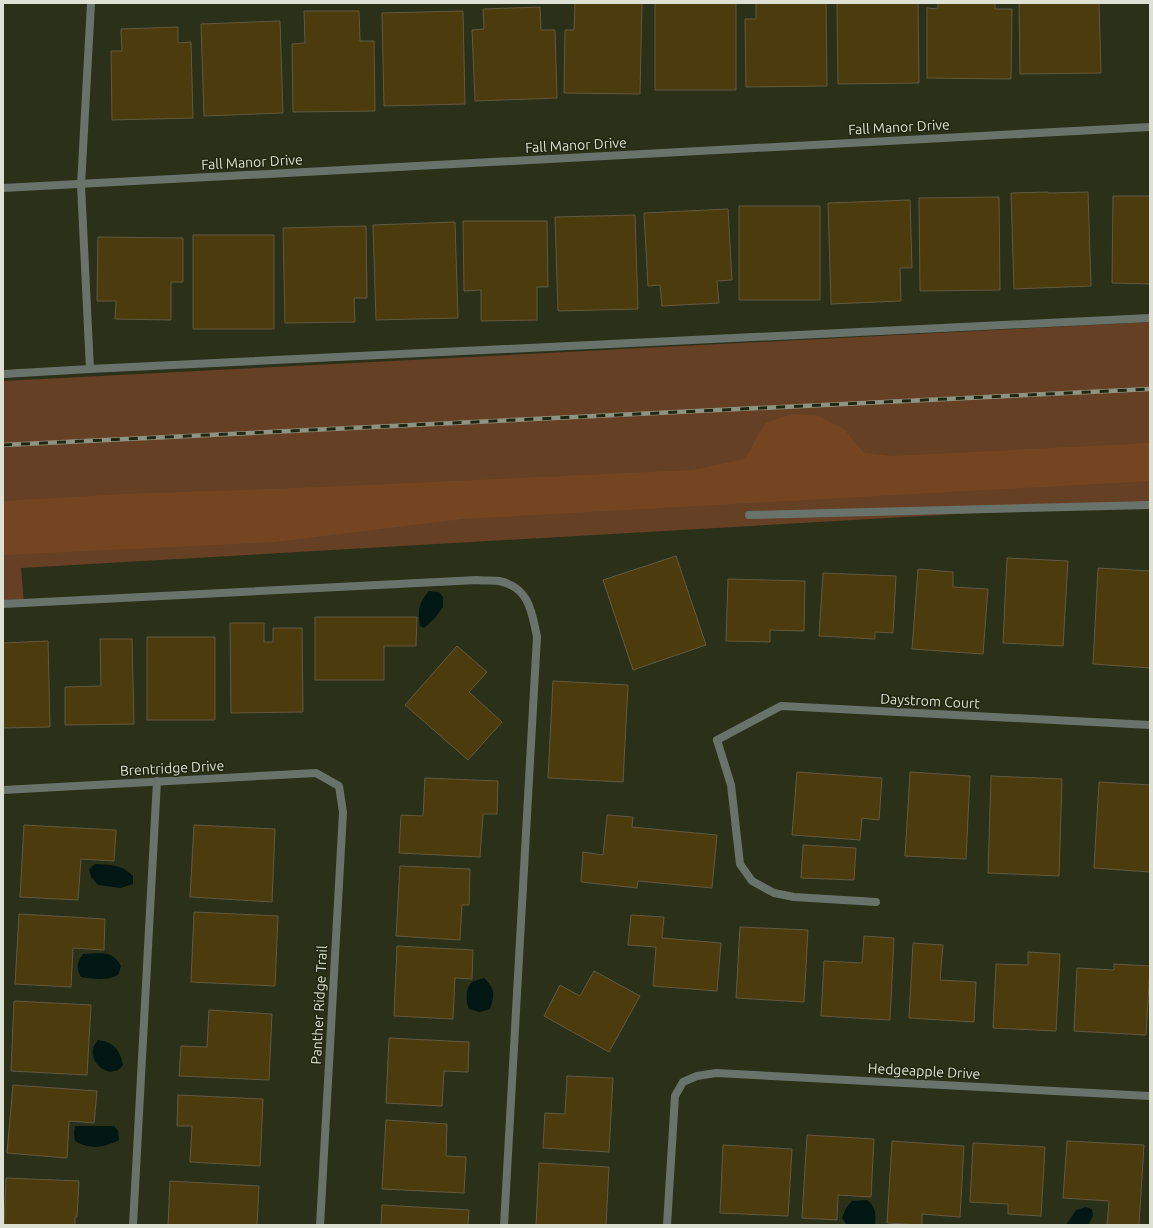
<svg xmlns="http://www.w3.org/2000/svg" width="1153" height="1228" viewBox="0 0 1153 1228" font-family="Ubuntu,sans-serif">
	<rect width="100%" height="100%" fill="#2b3019"/>
	<!-- green -->
	<path fill="#654025" d="M 1150,322 L 1150,503 L 21,568 L 24,604 L 3,605 L 3,381 Z"/>
	<!-- forest -->
	<path fill="#754521" d="M 792,414 L 819,416 L 844,429 L 864,453 L 892,456 L 1150,443 L 1150,481 L 462,519 L 275,542 L 3,555 L 3,501 L 124,494 L 324,487 L 692,470 L 745,459 L 765,423 Z"/>
	<!-- water -->
	<path fill="#001714" d="M 429,591 L 439,592 L 443,597 L 443,607 L 435,618 L 424,628 L 420,626 C 418,610 418,604 429,591 Z
		M 95,864 C 111,865 121,864 133,876 L 133,884 L 121,888 L 98,885 L 91,877 L 89,869 Z
		M 83,954 C 100,954 112,949 121,966 L 118,975 C 105,981 94,979 81,977 C 76,968 77,962 83,954 Z
		M 484,978 C 495,988 495,995 490,1009 L 480,1012 L 469,1009 C 466,1002 465,990 471,983 C 474,981 480,979 484,978 Z
		M 98,1040 C 114,1042 120,1050 123,1065 L 118,1070 L 110,1072 C 107,1071 101,1069 99,1066 C 90,1058 91,1048 98,1040 Z
		M 75,1126 L 114,1126 L 118,1131 L 119,1140 C 103,1148 91,1150 75,1141 L 74,1133 Z
		M 867,1200 C 876,1207 876,1214 875,1225 L 847,1225 L 842,1218 L 846,1208 L 852,1201 Z
		M 1086,1207 L 1092,1209 L 1093,1216 L 1088,1225 L 1066,1225 L 1076,1210 Z"/>
	<!-- building -->
	<path fill="#4c3b0c" stroke="#635941" d="M 575,3 L 642,3 L 640,94 L 564,93 L 565,30 L 574,30 Z
		M 655,3 L 736,3 L 736,90 L 655,90 Z
		M 756,3 L 826,3 L 827,86 L 746,87 L 745,19 L 756,19 Z
		M 837,3 L 918,3 L 919,83 L 838,84 Z
		M 938,3 L 995,3 L 995,9 L 1012,9 L 1011,79 L 927,78 L 927,8 L 938,9 Z
		M 1019,3 L 1099,3 L 1101,73 L 1020,74 Z
		M 540,7 L 541,30 L 555,30 L 557,98 L 475,101 L 472,30 L 484,29 L 483,9 Z
		M 304,11 L 359,11 L 360,41 L 374,41 L 375,111 L 293,112 L 292,44 L 305,43 Z
		M 463,11 L 465,104 L 384,106 L 382,13 Z
		M 280,21 L 283,113 L 204,116 L 201,24 Z
		M 178,27 L 178,43 L 191,42 L 193,118 L 112,120 L 111,51 L 122,51 L 121,29 Z
		M 1048,192 L 1048,193 L 1088,192 L 1091,286 L 1014,289 L 1011,193 Z
		M 1113,196 L 1150,196 L 1150,284 L 1112,283 Z
		M 999,197 L 1000,290 L 920,291 L 919,198 Z
		M 910,200 L 912,268 L 900,268 L 901,301 L 831,304 L 828,203 Z
		M 739,206 L 820,206 L 820,300 L 739,300 Z
		M 728,209 L 732,280 L 717,281 L 719,303 L 662,306 L 660,285 L 648,286 L 644,213 Z
		M 635,215 L 638,309 L 558,311 L 555,217 Z
		M 463,221 L 547,221 L 548,287 L 537,287 L 537,320 L 481,321 L 481,290 L 464,291 Z
		M 455,222 L 458,318 L 376,320 L 373,225 Z
		M 366,226 L 367,298 L 354,298 L 355,322 L 285,323 L 283,228 Z
		M 193,235 L 274,235 L 274,329 L 193,329 Z
		M 98,237 L 183,238 L 183,282 L 171,282 L 171,320 L 115,319 L 116,301 L 97,301 Z
		M 676,556 L 706,645 L 633,670 L 603,580 Z
		M 1007,558 L 1068,561 L 1063,646 L 1003,643 Z
		M 1098,568 L 1150,571 L 1150,668 L 1093,664 Z
		M 918,569 L 953,572 L 953,587 L 988,589 L 983,654 L 912,649 Z
		M 823,573 L 896,576 L 893,633 L 875,632 L 875,639 L 819,636 Z
		M 728,579 L 805,581 L 804,631 L 770,630 L 770,642 L 726,641 Z
		M 315,617 L 417,617 L 416,646 L 384,646 L 384,680 L 315,680 Z
		M 230,623 L 264,623 L 264,642 L 273,642 L 273,628 L 302,628 L 303,712 L 231,713 Z
		M 147,637 L 215,637 L 215,720 L 147,720 Z
		M 100,639 L 132,639 L 134,724 L 65,725 L 65,687 L 101,686 Z
		M 48,641 L 50,727 L 3,728 L 3,643 Z
		M 457,646 L 487,672 L 469,692 L 502,722 L 468,760 L 405,705 Z
		M 553,681 L 628,685 L 623,782 L 548,778 Z
		M 797,772 L 882,778 L 879,820 L 862,818 L 860,840 L 792,835 Z
		M 910,772 L 970,776 L 966,859 L 905,856 Z
		M 991,776 L 1062,779 L 1059,876 L 988,873 Z
		M 425,778 L 498,781 L 497,814 L 483,814 L 480,857 L 399,853 L 401,815 L 423,816 Z
		M 1099,782 L 1150,785 L 1150,872 L 1094,868 Z
		M 607,815 L 633,817 L 632,827 L 717,835 L 712,888 L 638,881 L 637,888 L 581,882 L 583,852 L 603,855 Z
		M 24,825 L 116,830 L 114,861 L 81,859 L 78,900 L 20,897 Z
		M 194,825 L 275,829 L 272,902 L 190,897 Z
		M 803,845 L 856,848 L 854,880 L 801,878 Z
		M 400,866 L 470,869 L 469,905 L 462,905 L 460,940 L 396,936 Z
		M 194,912 L 278,916 L 275,986 L 191,982 Z
		M 19,914 L 105,919 L 104,950 L 73,948 L 71,987 L 15,984 Z
		M 631,915 L 664,917 L 662,938 L 721,943 L 717,991 L 653,986 L 656,947 L 628,945 Z
		M 740,927 L 808,930 L 804,1002 L 736,998 Z
		M 864,936 L 894,938 L 890,1020 L 821,1016 L 824,961 L 862,963 Z
		M 913,943 L 943,945 L 940,980 L 976,982 L 974,1022 L 909,1018 Z
		M 397,946 L 473,950 L 472,979 L 455,978 L 453,1019 L 394,1016 Z
		M 1028,952 L 1060,954 L 1056,1031 L 993,1028 L 996,964 L 1028,965 Z
		M 1114,964 L 1150,966 L 1146,1035 L 1074,1031 L 1077,968 L 1114,970 Z
		M 594,971 L 640,996 L 609,1052 L 544,1016 L 560,985 L 580,996 Z
		M 14,1001 L 91,1005 L 87,1075 L 11,1071 Z
		M 209,1010 L 272,1014 L 269,1080 L 179,1076 L 181,1046 L 207,1047 Z
		M 389,1038 L 469,1042 L 468,1072 L 444,1071 L 442,1106 L 386,1103 Z
		M 567,1076 L 613,1078 L 609,1152 L 543,1148 L 545,1113 L 565,1114 Z
		M 13,1085 L 97,1091 L 94,1123 L 69,1121 L 67,1158 L 7,1153 Z
		M 178,1095 L 263,1099 L 260,1166 L 190,1162 L 192,1126 L 177,1126 Z
		M 386,1120 L 447,1124 L 446,1156 L 466,1157 L 464,1193 L 382,1189 Z
		M 807,1135 L 874,1139 L 871,1197 L 838,1195 L 837,1220 L 802,1218 Z
		M 892,1141 L 964,1146 L 960,1217 L 922,1214 L 922,1225 L 887,1223 Z
		M 1067,1141 L 1144,1145 L 1139,1225 L 1107,1225 L 1109,1201 L 1063,1198 Z
		M 973,1143 L 1045,1147 L 1041,1216 L 1008,1214 L 1008,1204 L 970,1202 Z
		M 723,1145 L 792,1149 L 788,1216 L 720,1213 Z
		M 539,1163 L 609,1167 L 606,1225 L 536,1225 Z
		M 6,1178 L 79,1181 L 77,1217 L 75,1217 L 75,1225 L 4,1225 Z
		M 170,1181 L 259,1186 L 257,1225 L 168,1225 Z
		M 382,1205 L 469,1210 L 468,1225 L 381,1225 Z"/>
	<g fill="none" stroke-linecap="round" stroke-linejoin="round">
		<!-- lane -->
		<path stroke="#69736b" stroke-width="8" d="M 91,3 L 81,185 L 90,369 L 1150,318
			M 3,374 L 90,369
			M 749,515 L 1150,505
			M 3,604 L 477,580 C 484,581 492,580 499,581 C 529,587 532,612 537,637 L 504,1225
			M 717,740 L 731,785 L 740,864 L 752,881 L 774,893 L 794,897 L 876,902
			M 133,1225 L 157,781"/>
		<!-- street -->
		<path stroke="#69736b" stroke-width="8" d="M 3,188 L 1150,127
			M 717,740 L 781,706 L 1150,725
			M 3,790 L 316,773 L 339,786 L 343,812 L 320,1225
			M 667,1225 L 675,1096 L 683,1082 L 697,1076 L 716,1073 L 1150,1096"/>
		<defs>
			<path id="rail" d="M 3,445 L 1150,389"/>
		</defs>
		<!-- rail casing -->
		<use href="#rail" stroke="#8f9381" stroke-width="4.5"/>
		<!-- rail -->
		<use href="#rail" stroke="#212610" stroke-width="3" stroke-dasharray="9" stroke-linecap="butt"/>
	</g>
	<g text-anchor="middle" stroke-width="3" stroke-linejoin="round" paint-order="stroke">
		<!-- street labels -->
		<g font-size="14" fill="#dde1d3" stroke="#212610">
			<text transform="translate(899 127) rotate(-3)" y="5">Fall Manor Drive</text>
			<text transform="translate(576 145) rotate(-3)" y="5">Fall Manor Drive</text>
			<text transform="translate(252 162) rotate(-3)" y="5">Fall Manor Drive</text>
			<text transform="translate(930 701) rotate(3)" y="5">Daystrom Court</text>
			<text transform="translate(172 768) rotate(-3)" y="5">Brentridge Drive</text>
			<text transform="translate(319 1005) rotate(-87)" y="5">Panther Ridge Trail</text>
			<text transform="translate(924 1071) rotate(3)" y="5">Hedgeapple Drive</text>
		</g>
	</g>
	<!-- border -->
	<rect width="1153" height="1228" fill="none" stroke="#dde1d3" stroke-width="8"/>
</svg>
